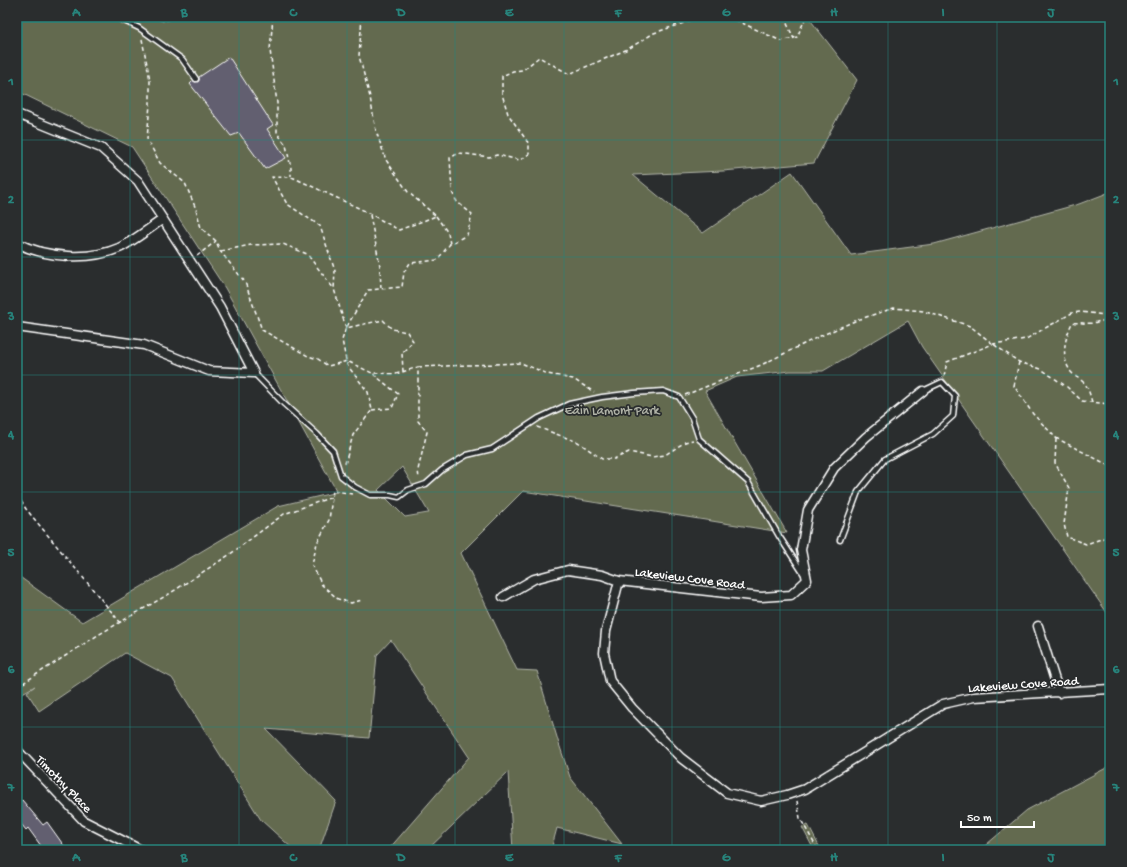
<svg xmlns="http://www.w3.org/2000/svg" width="1127" height="867" viewBox="0 0 1127 867" font-family="'Gochi Hand',sans-serif">
	<rect width="100%" height="100%" fill="#2a2d2e"/>
	<filter id="ink" filterUnits="userSpaceOnUse"><feTurbulence type="fractalNoise" baseFrequency=".025" numOctaves="2"/><feDisplacementMap in="SourceGraphic" scale="8" xChannelSelector="R" yChannelSelector="G"/><feConvolveMatrix kernelMatrix="1 2 1 2 8 2 1 2 1" color-interpolation-filters="sRGB"/></filter>
	<g filter="url(#ink)">
		<!-- green -->
		<path fill="#636a50" stroke="#b1b4a8" fill-rule="evenodd" d="M 17,17 L 808,17 L 857,80 L 814,163 L 723,171 L 633,175 L 703,233 L 792,172 L 851,255 L 934,244 L 1079,204 L 1110,192 L 1110,617 L 922,347 L 908,321 L 823,371 L 790,371 L 737,377 L 705,391 L 787,533 L 523,491 L 461,553 L 517,670 L 537,671 L 559,744 L 570,777 L 622,844 L 557,828 L 551,850 L 513,850 L 508,772 L 427,850 L 388,850 L 469,757 L 391,640 L 377,655 L 369,738 L 266,729 L 336,801 L 319,850 L 294,850 L 261,820 L 172,678 L 125,653 L 39,711 L 27,692 L 35,686 L 17,696 L 17,575 L 82,622 L 278,506 L 337,492 L 225,288 L 132,147 L 17,91 ZM 402,467 L 429,513 L 428,513 L 405,517 L 378,490 Z
			M 1110,766 L 1110,849 L 980,850 L 1027,810 Z
			M 808,825 L 821,850 L 814,850 L 802,827 Z"/>
		<!-- building -->
		<path fill="#625e70" stroke="#fff" d="M 229,57 L 273,125 L 267,129 L 286,158 L 265,169 L 239,133 L 231,136 L 190,84 L 193,81 L 198,82 L 199,80 L 199,77 Z
			M 22,800 L 43,825 L 47,822 L 67,850 L 44,850 L 28,828 L 26,830 L 17,819 L 17,804 Z"/>
		<g fill="none" stroke-linecap="round" stroke-linejoin="round">
			<defs>
				<path id="service" d="M 116,17 L 139,28 L 182,59 L 196,79
					M 254,373 L 284,404 L 317,434 L 333,451 L 341,476 L 355,487 L 370,495 L 390,495 L 399,497 L 408,490 L 426,484 L 442,470 L 467,455 L 492,449 L 539,418 L 569,404 L 602,397 L 634,393 L 663,391 L 679,397 L 692,418 L 699,439 L 748,482 L 779,536 L 803,573
					M 840,540 L 858,492 L 885,459 L 933,434 L 953,416 L 955,396 L 942,382 L 923,391"/>
				<path id="minor" d="M 17,114 L 101,148 L 138,181 L 220,307 L 254,373 L 209,371 L 144,345 L 17,327
					M 17,243 C 46,258 89,261 119,248 C 132,242 150,228 163,219
					M 923,391 L 866,437 L 834,468 L 808,510 L 801,550 L 807,580 L 791,595 L 761,597 L 619,581 L 606,631 L 604,653 L 610,681 L 632,708 L 681,758 L 727,793 L 761,801 L 787,795 L 805,789 L 943,704 L 974,697 L 1110,689
					M 503,597 L 534,579 L 568,570 L 602,575 L 619,581
					M 1038,626 L 1059,693
					M 17,750 L 84,821 L 141,850"/>
			</defs>
			<!-- service casing -->
			<use href="#service" stroke="#fff" stroke-width="7"/>
			<!-- minor casing -->
			<use href="#minor" stroke="#fff" stroke-width="11"/>
			<!-- path -->
			<path stroke="#fff" stroke-width="1.5" stroke-dasharray="4 3" stroke-linecap="butt" d="M 146,17 L 165,21 L 176,17
				M 273,17 L 270,50 L 277,103 L 277,133 L 286,145 L 291,168 L 291,176
				M 362,17 L 359,56 L 370,97 L 376,131 L 386,160 L 408,192 L 436,216 L 399,230 L 365,211 L 294,178 C 289,176 278,178 272,177 L 287,204 L 320,226 L 335,271 L 334,289 L 346,328 L 383,320 L 392,329 L 407,332 L 413,341 L 402,353 L 403,372
				M 729,17 L 781,41 L 797,37 L 806,17
				M 784,17 L 794,39
				M 142,39 L 150,80 L 150,104 L 147,139 L 160,163 L 185,183 L 196,209 L 201,228 L 216,241 L 220,251 L 245,282 L 262,330 L 308,356 L 318,359 L 328,366 L 347,361 L 372,373 L 396,374 L 418,367 L 418,421 L 427,432 L 418,470 L 419,479
				M 370,215 L 380,266 L 381,290
				M 436,216 L 448,233 L 450,244
				M 221,251 L 251,245 L 283,244 L 307,254 L 334,289
				M 197,256 L 216,241
				M 1019,362 L 1014,386 L 1033,414 L 1056,438 L 1110,466
				M 418,367 L 521,363 L 548,374 L 573,379 L 594,392
				M 944,376 L 947,362 L 993,344 L 1026,339 L 1072,313 L 1081,312 L 1105,315 L 1110,314
				M 685,395 L 761,365 L 818,337 L 857,320 L 894,308 L 923,311 L 970,326 L 993,344 L 1019,362 L 1041,369 L 1067,387 L 1082,401 L 1110,404
				M 1092,402 C 1090,396 1089,389 1085,384 C 1081,379 1075,377 1071,372 C 1060,357 1065,338 1072,323 C 1079,322 1086,324 1093,323 C 1101,321 1102,320 1110,322
				M 372,410 L 392,408 L 398,394 L 372,373
				M 537,427 L 578,442 L 602,459 L 614,459 L 629,452 L 652,457 L 665,455 L 685,442 L 693,440
				M 1056,439 L 1055,463 L 1069,488 L 1064,524 L 1067,537 L 1086,544 L 1110,536
				M 345,464 L 353,435 L 372,410 L 368,392 L 347,365 L 342,340 L 346,328 L 368,290 L 402,287 L 404,272 L 410,263 L 437,260 L 450,244 L 467,235 L 472,214 L 457,202 L 452,192 L 450,158 L 459,153 L 489,157 L 497,155 L 520,160 L 529,154 L 529,144 L 508,114 L 502,94 L 502,76 L 513,71 L 523,70 L 539,57 L 569,74 L 628,49 L 654,33 L 701,17
				M 352,494 L 333,490 L 329,520 L 317,543 L 312,565 L 322,585 L 338,599 L 351,603 L 362,600
				M 17,495 L 26,509 L 120,622
				M 17,687 L 98,635 L 169,594 L 229,555 L 284,514 L 332,497
				M 797,801 L 800,818 L 818,850"/>
			<!-- service -->
			<use href="#service" stroke="#2a2d2e" stroke-width="4"/>
			<!-- minor -->
			<use href="#minor" stroke="#2a2d2e" stroke-width="8"/>
		</g>
	</g>
	<!-- grid -->
	<path fill="none" stroke="#27847c" stroke-width="1" stroke-opacity="0.55" d="M 130,17 L 130,850M 239,17 L 239,850M 347,17 L 347,850M 455,17 L 455,850M 564,17 L 564,850M 672,17 L 672,850M 780,17 L 780,850M 888,17 L 888,850M 997,17 L 997,850M 17,140 L 1110,140M 17,257 L 1110,257M 17,375 L 1110,375M 17,492 L 1110,492M 17,610 L 1110,610M 17,727 L 1110,727"/>
	<g text-anchor="middle" stroke-width="3.5" stroke-linejoin="round" paint-order="stroke">
		<!-- park labels -->
		<g font-size="13" fill="#b1b4a8" stroke="#2a2d2e">
			<text x="612" y="414">Eain Lamont Park</text>
		</g>
		<!-- street labels -->
		<g font-size="13" fill="#fff" stroke="#2a2d2e">
			<text transform="translate(690 577) rotate(7)" y="5">Lakeview Cove Road</text>
			<text transform="translate(1023 683) rotate(-4)" y="5">Lakeview Cove Road</text>
			<text transform="translate(65 783) rotate(46)" y="5">Timothy Place</text>
		</g>
	</g>
	<!-- margin -->
	<rect width="1127" height="867" fill="none" stroke="#2a2d2e" stroke-width="44"/>
	<!-- scale -->
	<path d="M961 821v6h73v-6" fill="none" stroke="#ffffff" stroke-width="2"/>
	<text x="967" y="821" font-size="12" fill="#ffffff" stroke="#2a2d2e" stroke-width="3" paint-order="stroke">50 m</text>
	<rect x="22" y="22" width="1083" height="823" fill="none" stroke="#27847c" stroke-width="1.5"/>
	<g font-size="13" text-anchor="middle" font-weight="bold" fill="#27847c">
		<text x="76" y="16">A</text>
		<text x="184" y="16">B</text>
		<text x="293" y="16">C</text>
		<text x="401" y="16">D</text>
		<text x="509" y="16">E</text>
		<text x="618" y="16">F</text>
		<text x="726" y="16">G</text>
		<text x="834" y="16">H</text>
		<text x="943" y="16">I</text>
		<text x="1051" y="16">J</text>
		<text x="11" y="85">1</text>
		<text x="1116" y="85">1</text>
		<text x="11" y="203">2</text>
		<text x="1116" y="203">2</text>
		<text x="11" y="320">3</text>
		<text x="1116" y="320">3</text>
		<text x="11" y="438">4</text>
		<text x="1116" y="438">4</text>
		<text x="11" y="556">5</text>
		<text x="1116" y="556">5</text>
		<text x="11" y="673">6</text>
		<text x="1116" y="673">6</text>
		<text x="11" y="791">7</text>
		<text x="1116" y="791">7</text>
		<text x="76" y="861">A</text>
		<text x="184" y="861">B</text>
		<text x="293" y="861">C</text>
		<text x="401" y="861">D</text>
		<text x="509" y="861">E</text>
		<text x="618" y="861">F</text>
		<text x="726" y="861">G</text>
		<text x="834" y="861">H</text>
		<text x="943" y="861">I</text>
		<text x="1051" y="861">J</text>
	</g>
</svg>
